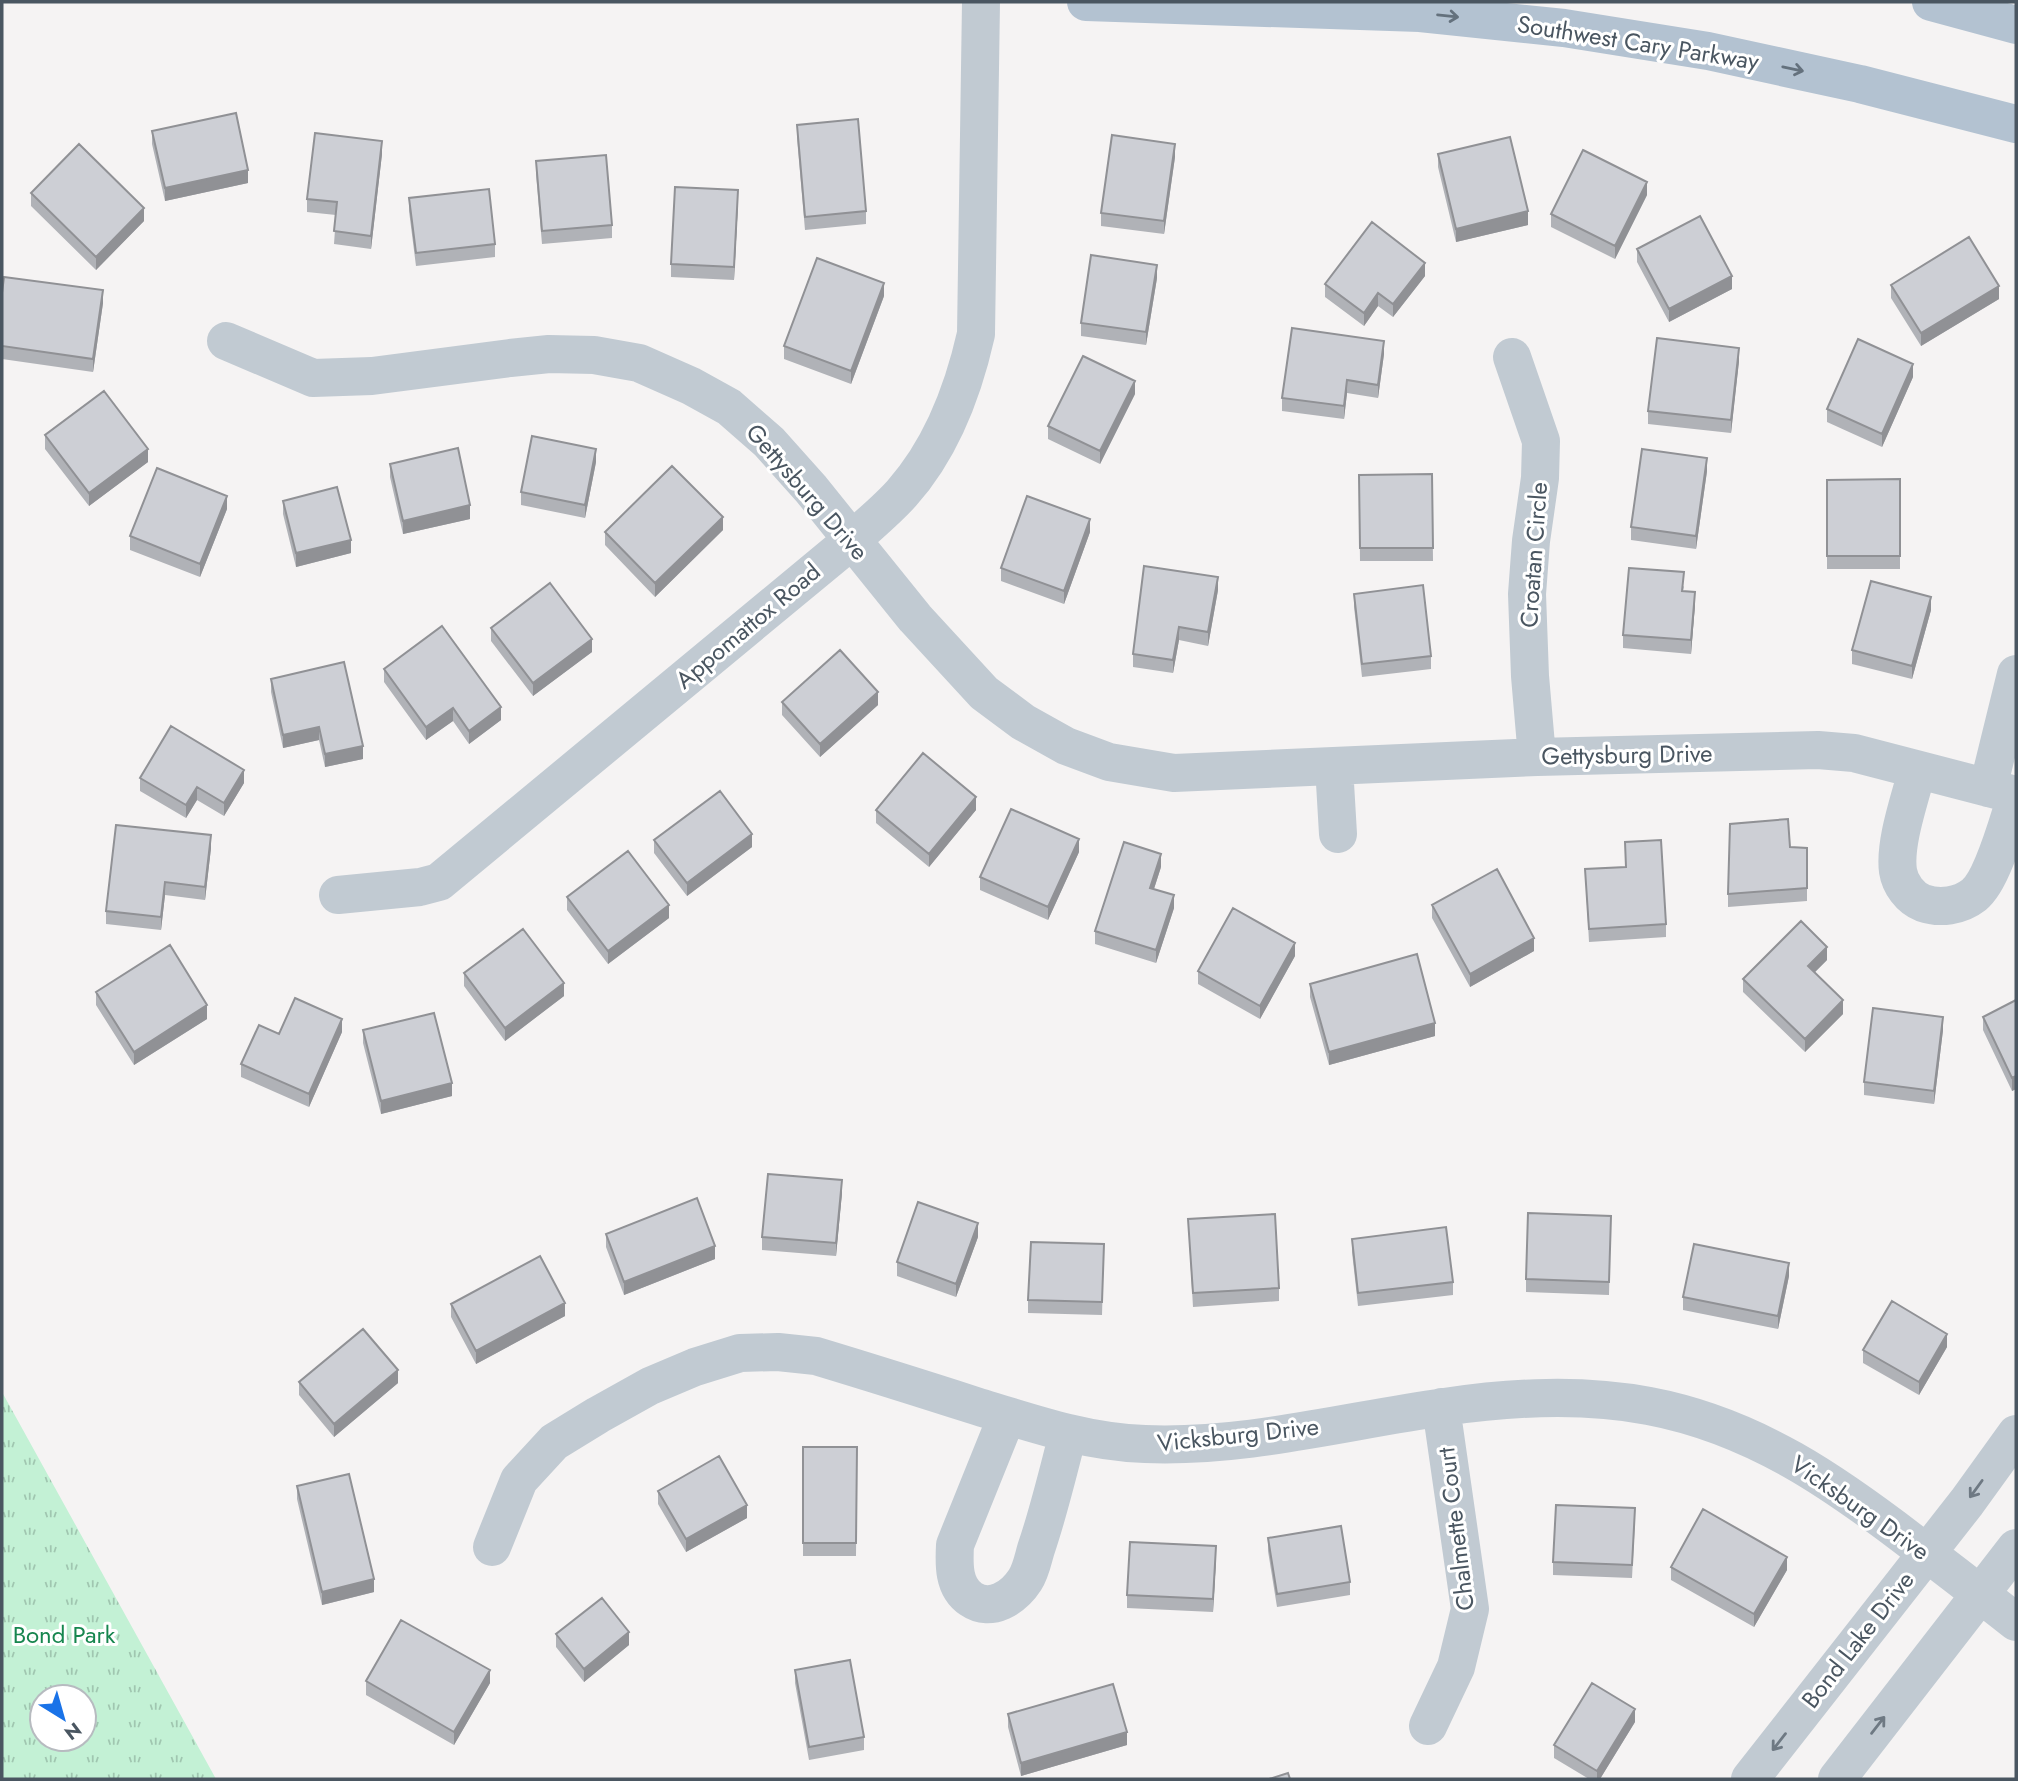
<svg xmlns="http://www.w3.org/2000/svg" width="2018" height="1781" viewBox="0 0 2018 1781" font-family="Jost,sans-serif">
	<defs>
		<pattern id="park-tufts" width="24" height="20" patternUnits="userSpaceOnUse" patternTransform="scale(1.75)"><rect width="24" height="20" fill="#c3f1d5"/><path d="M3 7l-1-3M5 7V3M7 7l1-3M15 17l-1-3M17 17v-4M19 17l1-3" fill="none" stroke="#a0c6b0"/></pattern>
	</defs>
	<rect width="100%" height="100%" fill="#f5f3f3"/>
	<!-- park -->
	<path fill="url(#park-tufts)" fill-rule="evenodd" d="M 2,1392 L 216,1779 L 2,1779 ZM 42,1697 L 84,1697 L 84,1739 L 42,1739 Z"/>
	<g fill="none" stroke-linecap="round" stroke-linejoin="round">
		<!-- minor -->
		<path stroke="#c1cad2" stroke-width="38" d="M 226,341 L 313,378 L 372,376 L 510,358 L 549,354 L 594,355 L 639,363 L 691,386 L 729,407 L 769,442 L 811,489 L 915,618 L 984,693 L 1023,722 L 1066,746 L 1109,762 L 1174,773 L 1537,757 L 1818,750 L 1854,753 L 2016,795
			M 1512,357 L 1541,441 L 1540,478 L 1531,541 L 1527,594 L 1530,676 L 1537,757
			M 1334,766 L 1338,834
			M 1917,771 C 1910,799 1894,843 1898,871 C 1900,884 1910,898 1923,903 C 1940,909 1960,906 1974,895 C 1993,880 2008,821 2016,797
			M 1988,788 L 2016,674
			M 338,895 L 420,887 L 439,882 L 851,541 C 868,525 887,510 902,493 C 942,448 963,392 976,334 L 981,2
			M 1007,1416 L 955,1545 C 954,1564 953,1587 971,1599 C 991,1613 1014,1597 1025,1580 C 1031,1571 1033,1559 1036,1549 C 1049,1511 1058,1472 1068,1434
			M 492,1547 L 519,1480 L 554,1442 L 598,1415 L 650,1386 L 695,1367 L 740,1353 L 778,1352 L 816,1356 C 869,1372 923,1389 976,1406 C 1031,1423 1086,1442 1145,1444 C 1246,1448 1345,1421 1444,1407 C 1512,1397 1581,1393 1649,1406 C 1755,1426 1836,1483 1920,1548 C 1952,1572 1984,1597 2016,1622
			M 1428,1726 L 1456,1667 L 1470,1609 L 1441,1407
			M 1750,1779 L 1967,1502 L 2016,1434
			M 1837,1779 L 2016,1548"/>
		<!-- major -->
		<path stroke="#b3c2d1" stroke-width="38" d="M 1086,2 L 1420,13 L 1564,28 L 1708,51 L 1860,84 L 2016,124
			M 1931,2 L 2016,25"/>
	</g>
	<!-- wall -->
	<path fill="#b0b2b7" d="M 797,125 L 866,211 L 866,224 L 805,230 L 797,138 Z
		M 152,131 L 248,183 L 165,201 L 152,144 Z
		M 382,154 L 371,249 L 334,244 L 336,215 L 307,212 L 307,199 Z
		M 1438,154 L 1528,225 L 1456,242 L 1438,167 Z
		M 1175,157 L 1164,234 L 1101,226 L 1101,213 Z
		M 536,161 L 612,225 L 612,238 L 542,244 L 536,174 Z
		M 31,193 L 144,221 L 96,270 L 31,206 Z
		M 1647,195 L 1615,259 L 1551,227 L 1551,214 Z
		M 409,198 L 495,244 L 495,257 L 416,266 L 409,211 Z
		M 738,203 L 734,280 L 671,277 L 671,264 Z
		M 1637,249 L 1732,289 L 1669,322 L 1637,262 Z
		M 1425,276 L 1393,317 L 1378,306 L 1364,326 L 1325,297 L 1325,284 Z
		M 1157,278 L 1146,345 L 1081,336 L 1081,323 Z
		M 1891,285 L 1999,299 L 1921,346 L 1891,298 Z
		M 2,293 L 103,303 L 93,372 L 2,359 Z
		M 884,296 L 851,384 L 784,359 L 784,346 Z
		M 1384,354 L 1378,398 L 1347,393 L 1344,419 L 1282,411 L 1282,398 Z
		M 1739,361 L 1731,433 L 1648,424 L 1648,411 Z
		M 1913,377 L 1882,447 L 1827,422 L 1827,409 Z
		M 1135,394 L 1100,464 L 1048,439 L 1048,426 Z
		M 45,435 L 148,462 L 89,506 L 45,449 Z
		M 596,462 L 585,518 L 521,505 L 521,492 Z
		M 390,464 L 470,519 L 403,534 L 390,477 Z
		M 1707,471 L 1696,549 L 1631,540 L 1631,527 Z
		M 1432,474 L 1433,561 L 1360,561 L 1359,475 Z
		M 1900,479 L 1900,569 L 1827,569 L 1827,480 Z
		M 283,501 L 351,553 L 296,567 L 283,514 Z
		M 227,509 L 200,577 L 130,550 L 130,536 Z
		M 723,530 L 655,597 L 605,545 L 605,532 Z
		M 1090,532 L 1064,604 L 1001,581 L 1001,568 Z
		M 1684,586 L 1683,591 L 1695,605 L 1691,654 L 1623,648 L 1623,635 Z
		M 1218,590 L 1208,646 L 1179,640 L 1173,673 L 1133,667 L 1133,654 Z
		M 1354,594 L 1431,656 L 1431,669 L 1362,677 L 1354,607 Z
		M 1931,610 L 1912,679 L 1852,664 L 1852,650 Z
		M 491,628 L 592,652 L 533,696 L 491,641 Z
		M 384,669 L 501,720 L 469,744 L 453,721 L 426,740 L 384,682 Z
		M 271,679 L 363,759 L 325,767 L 319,740 L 283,748 L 271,692 Z
		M 782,702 L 878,705 L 820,757 L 782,715 Z
		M 140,778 L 244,783 L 224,816 L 197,800 L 186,818 L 140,791 Z
		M 876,810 L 976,810 L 929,867 L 876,823 Z
		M 654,840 L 752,847 L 687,896 L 654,853 Z
		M 1625,842 L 1666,924 L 1666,937 L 1589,942 L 1585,869 L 1626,867 Z
		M 211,848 L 205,900 L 165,895 L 161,930 L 106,924 L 106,911 Z
		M 1807,848 L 1807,901 L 1728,907 L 1728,894 Z
		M 1079,852 L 1048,920 L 980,890 L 980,877 Z
		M 1161,867 L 1154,889 L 1174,908 L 1156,963 L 1095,944 L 1095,931 Z
		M 567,897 L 669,918 L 608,964 L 567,910 Z
		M 1432,905 L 1534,951 L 1470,987 L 1432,918 Z
		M 1295,956 L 1260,1019 L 1198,984 L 1198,971 Z
		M 1827,960 L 1815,972 L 1843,1014 L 1805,1052 L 1743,992 L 1743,979 Z
		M 464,973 L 564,996 L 505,1041 L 464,986 Z
		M 1310,984 L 1435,1036 L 1329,1065 L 1310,997 Z
		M 96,992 L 207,1019 L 134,1065 L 96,1005 Z
		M 2016,1000 L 2016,1089 L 2012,1091 L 1983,1030 L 1983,1017 Z
		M 363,1030 L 452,1096 L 381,1114 L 363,1043 Z
		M 1943,1030 L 1934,1104 L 1864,1095 L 1864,1082 Z
		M 342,1032 L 309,1107 L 241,1077 L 241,1064 L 279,1034 Z
		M 842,1193 L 836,1256 L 762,1250 L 762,1237 Z
		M 1611,1216 L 1609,1295 L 1526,1292 L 1526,1279 Z
		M 1188,1219 L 1279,1288 L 1279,1301 L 1193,1307 Z
		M 606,1234 L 715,1259 L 624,1295 L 606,1247 Z
		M 978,1237 L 956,1297 L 897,1276 L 897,1262 Z
		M 1352,1239 L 1453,1282 L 1453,1295 L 1358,1306 L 1352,1252 Z
		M 1104,1244 L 1102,1315 L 1028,1313 L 1028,1300 Z
		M 1789,1276 L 1778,1329 L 1683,1310 L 1683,1297 Z
		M 451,1304 L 565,1316 L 476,1364 L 451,1317 Z
		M 1947,1347 L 1919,1395 L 1863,1363 L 1863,1350 Z
		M 299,1382 L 398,1383 L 334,1437 L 299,1395 Z
		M 803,1447 L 857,1447 L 856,1556 L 803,1556 Z
		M 297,1486 L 374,1592 L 322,1605 L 297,1499 Z
		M 658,1491 L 747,1518 L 686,1552 L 658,1504 Z
		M 1635,1521 L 1632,1578 L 1553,1575 L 1553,1562 Z
		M 1268,1538 L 1350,1582 L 1350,1595 L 1277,1607 L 1268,1551 Z
		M 1216,1559 L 1213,1612 L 1127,1608 L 1127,1595 Z
		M 1671,1567 L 1787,1570 L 1754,1627 L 1671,1580 Z
		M 556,1634 L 629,1645 L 584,1682 L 556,1647 Z
		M 795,1670 L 864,1737 L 864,1750 L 809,1760 L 795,1683 Z
		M 366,1681 L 490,1683 L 454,1745 L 366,1695 Z
		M 1008,1714 L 1127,1745 L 1021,1776 L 1008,1727 Z
		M 1635,1722 L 1600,1779 L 1589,1779 L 1554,1758 L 1554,1745 Z"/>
	<!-- shaded-wall -->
	<path fill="#909195" d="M 382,141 L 382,154 L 371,249 L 371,236 Z
		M 1175,144 L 1175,157 L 1164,234 L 1164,221 Z
		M 248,170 L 248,183 L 165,201 L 165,188 Z
		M 1647,182 L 1647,195 L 1615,259 L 1615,246 Z
		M 738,190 L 738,203 L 734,280 L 734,267 Z
		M 144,208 L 144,221 L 96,270 L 96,257 Z
		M 1528,211 L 1528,225 L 1456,242 L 1456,229 Z
		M 1425,263 L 1425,276 L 1393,317 L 1393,304 Z
		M 1157,265 L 1157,278 L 1146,345 L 1146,332 Z
		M 1732,276 L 1732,289 L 1669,322 L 1669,309 Z
		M 884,283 L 884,296 L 851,384 L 851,371 Z
		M 1999,286 L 1999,299 L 1921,346 L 1921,333 Z
		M 103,290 L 103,303 L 93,372 L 93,359 Z
		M 1378,293 L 1378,306 L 1364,326 L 1364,313 Z
		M 1384,341 L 1384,354 L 1378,398 L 1378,385 Z
		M 1739,348 L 1739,361 L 1731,433 L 1731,420 Z
		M 1913,364 L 1913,377 L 1882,447 L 1882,434 Z
		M 1347,380 L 1347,393 L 1344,419 L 1344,406 Z
		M 1135,381 L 1135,394 L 1100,464 L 1100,451 Z
		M 148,449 L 148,462 L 89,506 L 89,493 Z
		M 596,449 L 596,462 L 585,518 L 585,505 Z
		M 1707,458 L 1707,471 L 1696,549 L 1696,536 Z
		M 227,496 L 227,509 L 200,577 L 200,564 Z
		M 470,505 L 470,519 L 403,534 L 403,521 Z
		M 723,517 L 723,530 L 655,597 L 655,583 Z
		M 1090,519 L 1090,532 L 1064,604 L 1064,591 Z
		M 351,540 L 351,553 L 296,567 L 296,553 Z
		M 1218,577 L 1218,590 L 1208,646 L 1208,632 Z
		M 1695,592 L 1695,605 L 1691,654 L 1691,640 Z
		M 1931,597 L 1931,610 L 1912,679 L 1912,666 Z
		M 1179,627 L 1179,640 L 1173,673 L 1173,660 Z
		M 592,639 L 592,652 L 533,696 L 533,683 Z
		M 878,692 L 878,705 L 820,757 L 820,744 Z
		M 501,707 L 501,720 L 469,744 L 469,731 Z
		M 453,708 L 453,721 L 426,740 L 426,727 Z
		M 319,727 L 319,740 L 283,748 L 283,735 Z
		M 363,746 L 363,759 L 325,767 L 325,754 Z
		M 244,770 L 244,783 L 224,816 L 224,803 Z
		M 197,787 L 197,800 L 186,818 L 186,805 Z
		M 976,797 L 976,810 L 929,867 L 929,854 Z
		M 752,834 L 752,847 L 687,896 L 687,883 Z
		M 211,835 L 211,848 L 205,900 L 205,887 Z
		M 1079,839 L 1079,852 L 1048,920 L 1048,907 Z
		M 1161,854 L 1161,867 L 1150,901 L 1150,888 Z
		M 165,882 L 165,895 L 161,930 L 161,917 Z
		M 1174,895 L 1174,908 L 1156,963 L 1156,950 Z
		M 669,905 L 669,918 L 608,964 L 608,951 Z
		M 1534,938 L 1534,951 L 1470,987 L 1470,974 Z
		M 1295,943 L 1295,956 L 1260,1019 L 1260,1006 Z
		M 1827,947 L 1827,960 L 1808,979 L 1808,966 Z
		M 564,983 L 564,996 L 505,1041 L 505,1028 Z
		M 1843,1000 L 1843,1014 L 1805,1052 L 1805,1039 Z
		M 207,1005 L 207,1019 L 134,1065 L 134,1052 Z
		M 1943,1017 L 1943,1030 L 1934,1104 L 1934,1091 Z
		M 342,1019 L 342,1032 L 309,1107 L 309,1094 Z
		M 1435,1023 L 1435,1036 L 1329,1065 L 1329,1052 Z
		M 2016,1076 L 2016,1089 L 2012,1091 L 2012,1078 Z
		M 452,1083 L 452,1096 L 381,1114 L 381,1101 Z
		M 842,1180 L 842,1193 L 836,1256 L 836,1243 Z
		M 978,1223 L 978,1237 L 956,1297 L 956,1284 Z
		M 715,1246 L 715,1259 L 624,1295 L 624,1282 Z
		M 1789,1263 L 1789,1276 L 1778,1329 L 1778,1316 Z
		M 565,1303 L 565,1316 L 476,1364 L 476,1351 Z
		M 1947,1334 L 1947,1347 L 1919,1395 L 1919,1382 Z
		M 398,1370 L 398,1383 L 334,1437 L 334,1424 Z
		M 747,1505 L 747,1518 L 686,1552 L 686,1539 Z
		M 1216,1546 L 1216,1559 L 1213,1612 L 1213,1599 Z
		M 1787,1557 L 1787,1570 L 1754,1627 L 1754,1614 Z
		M 374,1579 L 374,1592 L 322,1605 L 322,1592 Z
		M 629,1632 L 629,1645 L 584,1682 L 584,1669 Z
		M 490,1670 L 490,1683 L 454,1745 L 454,1732 Z
		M 1635,1709 L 1635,1722 L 1600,1779 L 1597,1779 L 1597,1771 Z
		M 1127,1732 L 1127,1745 L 1021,1776 L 1021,1763 Z"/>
	<!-- building -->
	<path fill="#cdcfd5" stroke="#909195" stroke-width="2" d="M 236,113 L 248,170 L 165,188 L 152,131 Z
		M 858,119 L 866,211 L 805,217 L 797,125 Z
		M 315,133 L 382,141 L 371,236 L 334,231 L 337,202 L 307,199 Z
		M 1112,135 L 1175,144 L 1164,221 L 1101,213 Z
		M 1510,137 L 1528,211 L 1456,229 L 1438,154 Z
		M 79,144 L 144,208 L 96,257 L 31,193 Z
		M 1583,150 L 1647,182 L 1615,246 L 1551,214 Z
		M 606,155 L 612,225 L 542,231 L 536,161 Z
		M 675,187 L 738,190 L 734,267 L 671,264 Z
		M 489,189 L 495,244 L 416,253 L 409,198 Z
		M 1700,216 L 1732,276 L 1669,309 L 1637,249 Z
		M 1372,222 L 1425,263 L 1393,304 L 1378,293 L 1364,313 L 1325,284 Z
		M 1969,237 L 1999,286 L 1921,333 L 1891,285 Z
		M 1091,255 L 1157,265 L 1146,332 L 1081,323 Z
		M 817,258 L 884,283 L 851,371 L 784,346 Z
		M 4,277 L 103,290 L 93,359 L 2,346 L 2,293 Z
		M 1292,328 L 1384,341 L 1378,385 L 1347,380 L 1344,406 L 1282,398 Z
		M 1657,338 L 1739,348 L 1731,420 L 1648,411 Z
		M 1858,339 L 1913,364 L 1882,434 L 1827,409 Z
		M 1083,356 L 1135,381 L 1100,451 L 1048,426 Z
		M 104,391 L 148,449 L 89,493 L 45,435 Z
		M 532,436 L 596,449 L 585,505 L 521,492 Z
		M 458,448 L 470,505 L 403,521 L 390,464 Z
		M 1642,449 L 1707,458 L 1696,536 L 1631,527 Z
		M 672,466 L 723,517 L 655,583 L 605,532 Z
		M 157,468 L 227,496 L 200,564 L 130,536 Z
		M 1432,474 L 1433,548 L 1360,548 L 1359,475 Z
		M 1900,479 L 1900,556 L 1827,556 L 1827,480 Z
		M 337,487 L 351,540 L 296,553 L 283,501 Z
		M 1027,496 L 1090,519 L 1064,591 L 1001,568 Z
		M 1144,566 L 1218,577 L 1208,632 L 1179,627 L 1173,660 L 1133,654 Z
		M 1629,568 L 1684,572 L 1682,591 L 1695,592 L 1691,640 L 1623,635 Z
		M 1871,581 L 1931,597 L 1912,666 L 1852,650 Z
		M 550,583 L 592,639 L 533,683 L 491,628 Z
		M 1423,585 L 1431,656 L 1362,664 L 1354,594 Z
		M 442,626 L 501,707 L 469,731 L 453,708 L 426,727 L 384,669 Z
		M 840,650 L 878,692 L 820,744 L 782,702 Z
		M 344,662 L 363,746 L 325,754 L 319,727 L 283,735 L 271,679 Z
		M 171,726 L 244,770 L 224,803 L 197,787 L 186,805 L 140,778 Z
		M 923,753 L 976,797 L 929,854 L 876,810 Z
		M 720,791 L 752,834 L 687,883 L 654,840 Z
		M 1011,809 L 1079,839 L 1048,907 L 980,877 Z
		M 1788,819 L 1790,847 L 1807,848 L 1807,888 L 1728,894 L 1730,824 Z
		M 116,825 L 211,835 L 205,887 L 165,882 L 161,917 L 106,911 Z
		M 1661,840 L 1666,924 L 1589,929 L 1585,869 L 1626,867 L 1625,842 Z
		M 1124,842 L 1161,854 L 1150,888 L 1174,895 L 1156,950 L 1095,931 Z
		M 628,851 L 669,905 L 608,951 L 567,897 Z
		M 1497,869 L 1534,938 L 1470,974 L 1432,905 Z
		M 1233,908 L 1295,943 L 1260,1006 L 1198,971 Z
		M 1801,921 L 1827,947 L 1808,966 L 1843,1000 L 1805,1039 L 1743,979 Z
		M 523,929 L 564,983 L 505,1028 L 464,973 Z
		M 170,945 L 207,1005 L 134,1052 L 96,992 Z
		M 1417,954 L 1435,1023 L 1329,1052 L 1310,984 Z
		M 295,998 L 342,1019 L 309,1094 L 241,1064 L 259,1025 L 279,1034 Z
		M 2016,1000 L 2016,1076 L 2012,1078 L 1983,1017 Z
		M 1873,1008 L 1943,1017 L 1934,1091 L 1864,1082 Z
		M 434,1013 L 452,1083 L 381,1101 L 363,1030 Z
		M 768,1174 L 842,1180 L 836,1243 L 762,1237 Z
		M 697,1198 L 715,1246 L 624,1282 L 606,1234 Z
		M 918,1202 L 978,1223 L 956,1284 L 897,1262 Z
		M 1528,1213 L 1611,1216 L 1609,1282 L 1526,1279 Z
		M 1275,1214 L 1279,1288 L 1193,1293 L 1188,1219 Z
		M 1446,1227 L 1453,1282 L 1358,1293 L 1352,1239 Z
		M 1031,1242 L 1104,1244 L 1102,1302 L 1028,1300 Z
		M 1694,1244 L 1789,1263 L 1778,1316 L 1683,1297 Z
		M 540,1256 L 565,1303 L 476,1351 L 451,1304 Z
		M 1892,1301 L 1947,1334 L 1919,1382 L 1863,1350 Z
		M 363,1329 L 398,1370 L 334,1424 L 299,1382 Z
		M 803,1447 L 857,1447 L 856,1543 L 803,1543 Z
		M 719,1456 L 747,1505 L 686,1539 L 658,1491 Z
		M 349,1474 L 374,1579 L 322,1592 L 297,1486 Z
		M 1556,1505 L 1635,1508 L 1632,1565 L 1553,1562 Z
		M 1703,1509 L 1787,1557 L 1754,1614 L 1671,1567 Z
		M 1341,1526 L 1350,1582 L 1277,1594 L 1268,1538 Z
		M 1130,1542 L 1216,1546 L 1213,1599 L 1127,1595 Z
		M 602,1598 L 629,1632 L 584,1669 L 556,1634 Z
		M 401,1620 L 490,1670 L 454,1732 L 366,1681 Z
		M 850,1660 L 864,1737 L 809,1747 L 795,1670 Z
		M 1592,1683 L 1635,1709 L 1597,1771 L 1554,1745 Z
		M 1113,1684 L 1127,1732 L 1021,1763 L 1008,1714 Z
		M 1288,1773 L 1290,1779 L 1269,1779 Z"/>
	<!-- one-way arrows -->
	<defs><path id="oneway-shaft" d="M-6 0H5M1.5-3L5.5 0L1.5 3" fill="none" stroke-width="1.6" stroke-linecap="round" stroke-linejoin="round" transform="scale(1.75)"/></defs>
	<g stroke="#64717d">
		<use href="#oneway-shaft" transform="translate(1448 16) rotate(6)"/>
		<use href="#oneway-shaft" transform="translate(1793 69) rotate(12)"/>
	</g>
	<g stroke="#6e7983">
		<use href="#oneway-shaft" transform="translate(1976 1489) rotate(126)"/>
		<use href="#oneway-shaft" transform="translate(1878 1725) rotate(-52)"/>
		<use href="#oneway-shaft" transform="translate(1779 1742) rotate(128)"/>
	</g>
	<g text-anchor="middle" stroke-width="6" stroke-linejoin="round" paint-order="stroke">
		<!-- street labels -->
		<g font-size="24" fill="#4a5661" stroke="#fff">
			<text transform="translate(1638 43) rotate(9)" y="8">Southwest Cary Parkway</text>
			<text transform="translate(807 492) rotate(49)" y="8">Gettysburg Drive</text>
			<text transform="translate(1534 555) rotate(-86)" y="8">Croatan Circle</text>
			<text transform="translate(748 626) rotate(-40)" y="8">Appomattox Road</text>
			<text transform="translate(1627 755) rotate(-1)" y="8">Gettysburg Drive</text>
			<text transform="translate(1238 1435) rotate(-6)" y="8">Vicksburg Drive</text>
			<text transform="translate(1860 1508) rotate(35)" y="8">Vicksburg Drive</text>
			<text transform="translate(1456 1529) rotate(-97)" y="8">Chalmette Court</text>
			<text transform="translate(1858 1640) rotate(-52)" y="8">Bond Lake Drive</text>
		</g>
		<!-- park labels -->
		<g font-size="24" fill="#17864f" stroke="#fff">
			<text x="64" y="1643">Bond Park</text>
		</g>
	</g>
	<!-- border -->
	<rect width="2018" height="1781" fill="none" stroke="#4a5661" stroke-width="7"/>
	<!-- north arrow -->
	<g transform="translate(63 1718) rotate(143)"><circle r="33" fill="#ffffff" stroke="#b7bbc0" stroke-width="2"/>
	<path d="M0-5L12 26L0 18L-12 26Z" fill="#1a73e8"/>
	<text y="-10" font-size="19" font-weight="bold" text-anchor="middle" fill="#4a5661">N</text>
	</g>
</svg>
